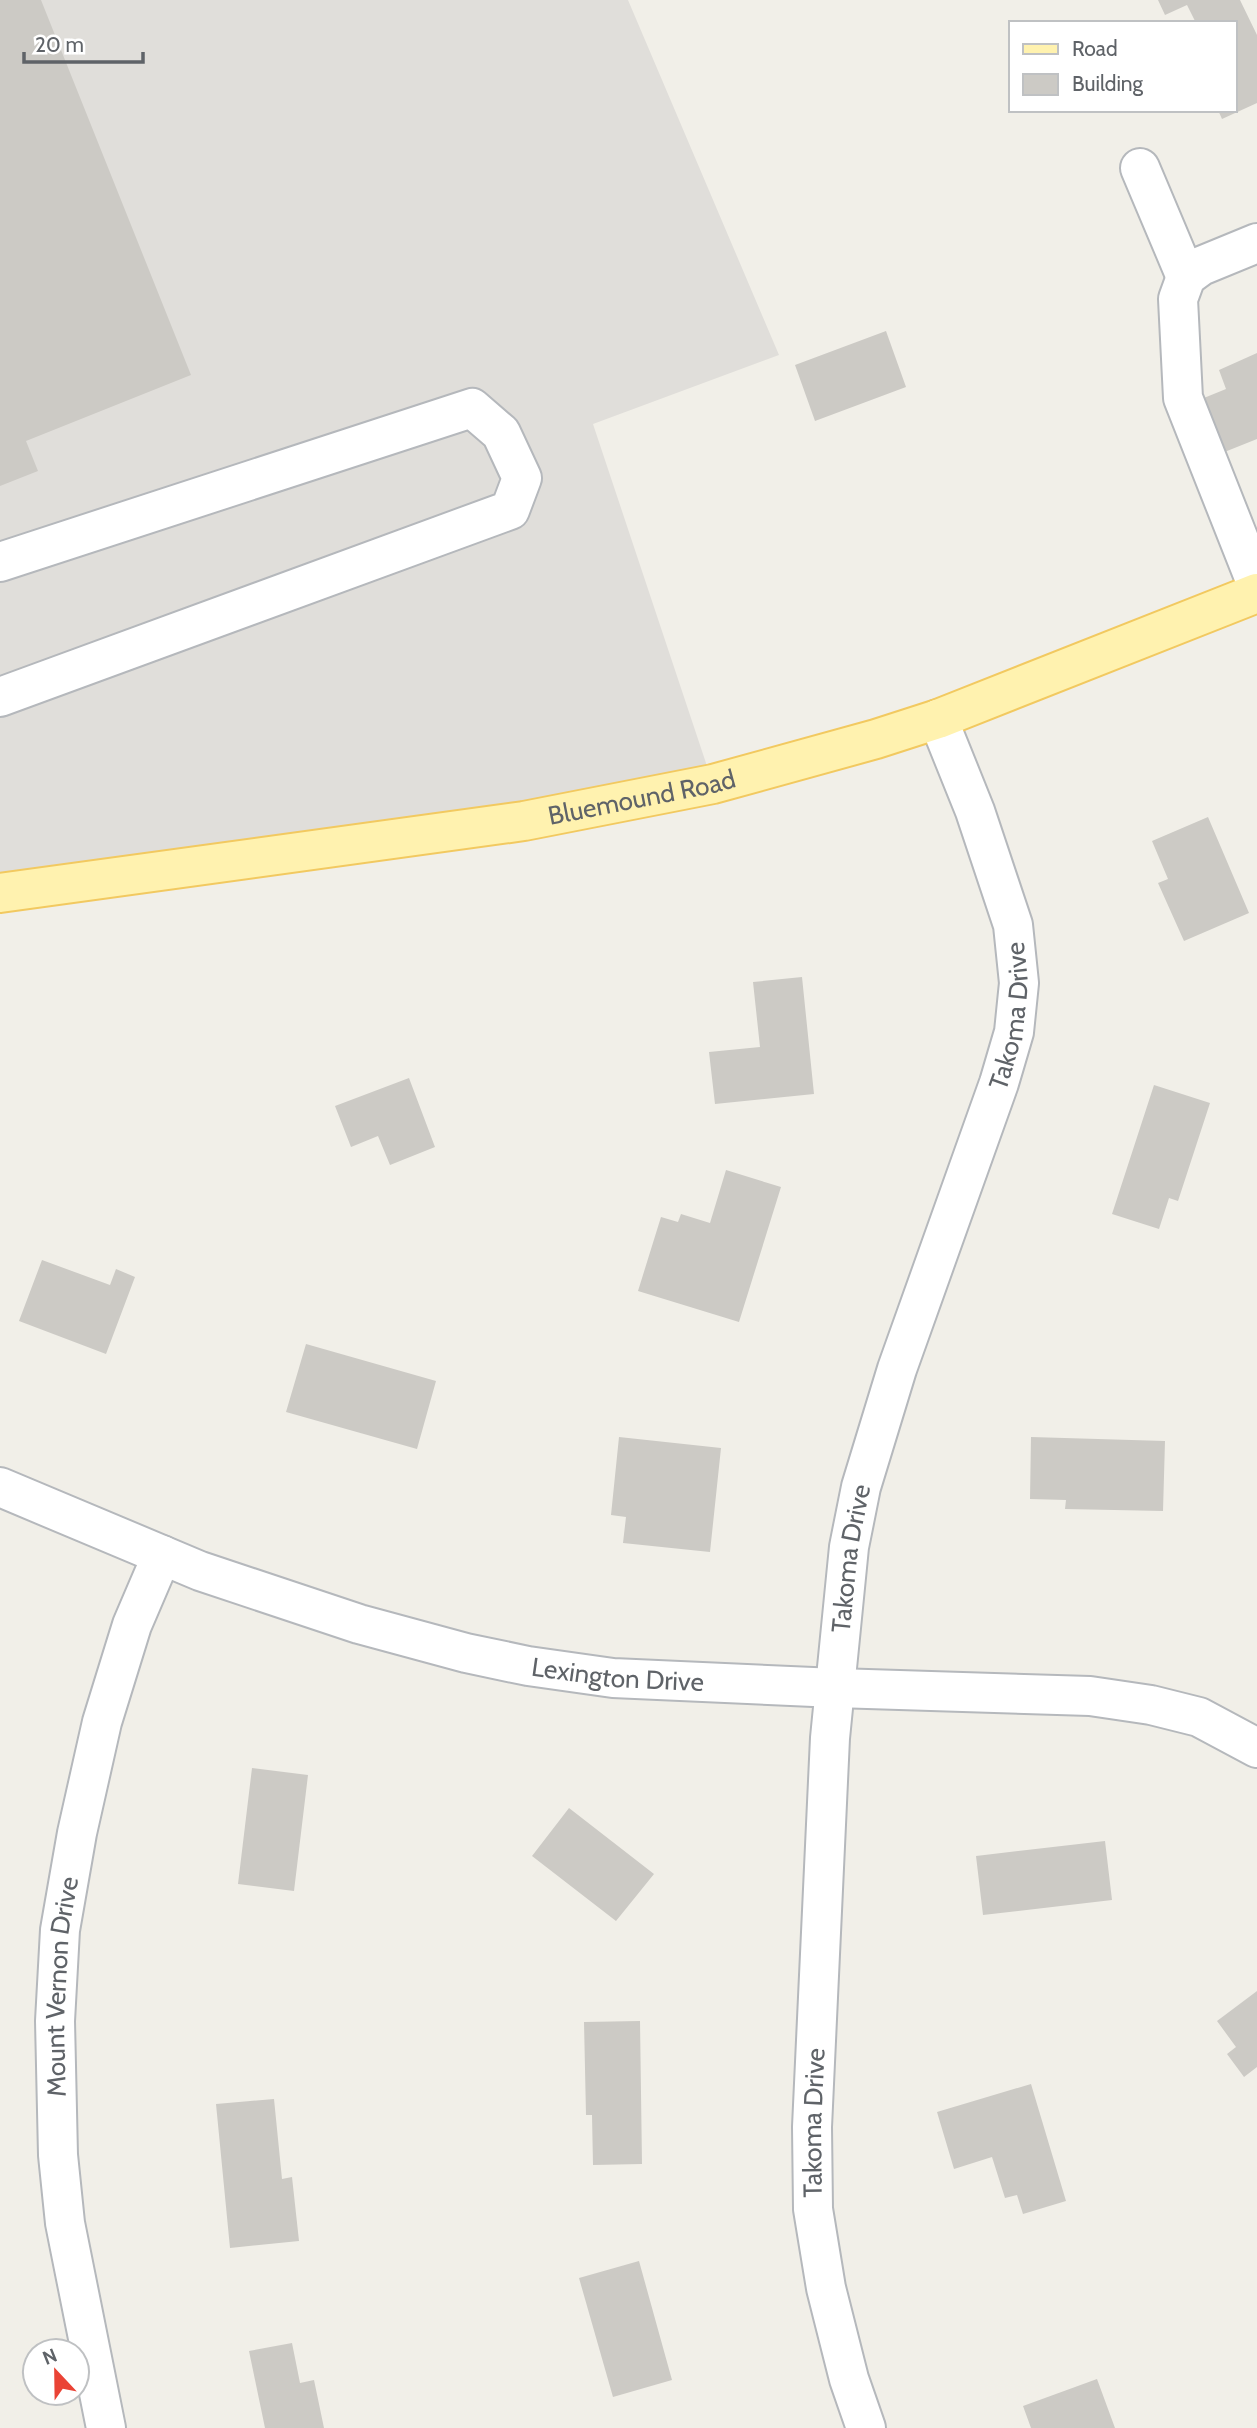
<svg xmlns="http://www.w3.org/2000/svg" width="1257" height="2428" viewBox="0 0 1257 2428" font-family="Cabin,sans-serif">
	<rect width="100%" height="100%" fill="#f1efe8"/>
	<!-- industrial -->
	<path fill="#e0deda" d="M 0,0 L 628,0 L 779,355 L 593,424 L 713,784 L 0,893 Z"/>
	<!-- building -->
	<path fill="#cccac5" d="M 0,0 L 41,0 L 191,375 L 26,441 L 38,471 L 0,486 Z
		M 1158,0 L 1240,0 L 1257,35 L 1257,103 L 1222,119 L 1218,110 L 1234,110 L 1234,23 L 1196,23 L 1187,5 L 1165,15 Z
		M 886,331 L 906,387 L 815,421 L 795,365 Z
		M 1257,353 L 1257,439 L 1217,455 L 1194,402 L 1226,389 L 1219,370 Z
		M 1208,817 L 1249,913 L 1184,941 L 1158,883 L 1168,879 L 1152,841 Z
		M 802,977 L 814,1094 L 715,1104 L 709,1052 L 760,1047 L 753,982 Z
		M 409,1078 L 435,1147 L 390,1165 L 378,1136 L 351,1147 L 335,1106 Z
		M 1154,1085 L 1210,1103 L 1178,1201 L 1169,1198 L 1159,1229 L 1112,1214 Z
		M 726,1170 L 781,1187 L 739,1322 L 638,1291 L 661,1217 L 678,1222 L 681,1214 L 710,1223 Z
		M 42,1260 L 110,1285 L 116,1269 L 135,1277 L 106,1354 L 19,1321 Z
		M 306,1344 L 436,1381 L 417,1449 L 286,1412 Z
		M 619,1437 L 721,1448 L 710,1552 L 623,1543 L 626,1517 L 611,1515 Z
		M 1031,1437 L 1165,1441 L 1163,1511 L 1065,1509 L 1066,1500 L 1030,1499 Z
		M 252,1768 L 308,1775 L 294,1891 L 238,1884 Z
		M 569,1808 L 654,1874 L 616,1921 L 532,1856 Z
		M 1105,1841 L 1112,1900 L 983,1915 L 976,1856 Z
		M 1257,1991 L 1257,2067 L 1244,2077 L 1227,2054 L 1236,2047 L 1217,2021 Z
		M 640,2021 L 642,2164 L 593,2165 L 592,2115 L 586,2115 L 584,2022 Z
		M 1031,2084 L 1066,2201 L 1023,2214 L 1017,2195 L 1005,2198 L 992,2157 L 954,2169 L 937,2112 Z
		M 274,2099 L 282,2179 L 292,2177 L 299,2241 L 230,2248 L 216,2104 Z
		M 639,2261 L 672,2380 L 613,2397 L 579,2278 Z
		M 292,2343 L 300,2383 L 314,2380 L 324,2428 L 265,2428 L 249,2351 Z
		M 1097,2379 L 1115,2428 L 1031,2428 L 1023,2406 Z"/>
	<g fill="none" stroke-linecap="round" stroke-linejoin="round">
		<defs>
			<g id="minor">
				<path d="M 1140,168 L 1186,277"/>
				<path d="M 1257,243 L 1201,266 L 1186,277 L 1178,299 L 1183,398 L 1257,585"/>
				<path d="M 0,562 L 472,408 L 501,433 L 522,478 L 510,510 L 0,697"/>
				<path id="s1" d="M 0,1487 L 200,1571 L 359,1624 L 466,1653 L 528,1666 L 613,1678 L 836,1688 L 1090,1696 L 1151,1705 L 1199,1717 L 1257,1748"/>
				<path id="s2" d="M 106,2428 L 65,2223 L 58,2155 L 55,2021 L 60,1930 L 77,1833 L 102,1722 L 132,1625 L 162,1555"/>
				<path id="s3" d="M 866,2428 L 849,2379 L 826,2288 L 813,2209 L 812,2127 L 830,1738 L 849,1547 L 861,1487 L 897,1369 L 999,1083 L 1014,1032 L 1019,983 L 1013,925 L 975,811 L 938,719"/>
			</g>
			<g id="major">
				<path id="s4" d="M 0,893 L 524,821 L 713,784 L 876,739 L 938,719 L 1257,593"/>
			</g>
		</defs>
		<!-- minor casing -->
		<use href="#minor" stroke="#b5b8bc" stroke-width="42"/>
		<!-- major casing -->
		<use href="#major" stroke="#f2c960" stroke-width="42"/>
		<!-- minor -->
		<use href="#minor" stroke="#fff" stroke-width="38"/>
		<!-- major -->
		<use href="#major" stroke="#fff2af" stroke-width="38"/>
	</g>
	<g text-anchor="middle" stroke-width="7" stroke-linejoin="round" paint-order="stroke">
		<!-- street labels -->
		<g font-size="26" fill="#5f6368" stroke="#fff">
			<text dy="9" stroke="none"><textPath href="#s4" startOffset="649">Bluemound Road</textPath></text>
			<text dy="9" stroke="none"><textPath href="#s3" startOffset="1446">Takoma Drive</textPath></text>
			<text dy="9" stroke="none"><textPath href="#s3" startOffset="878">Takoma Drive</textPath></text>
			<text dy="9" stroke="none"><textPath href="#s1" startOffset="649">Lexington Drive</textPath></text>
			<text dy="9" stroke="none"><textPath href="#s2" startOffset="446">Mount Vernon Drive</textPath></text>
			<text dy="9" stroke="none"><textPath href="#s3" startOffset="312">Takoma Drive</textPath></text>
		</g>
	</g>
	<!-- legend -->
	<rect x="1009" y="21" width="228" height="91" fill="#ffffff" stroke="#bfc1c3" stroke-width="2"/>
	<rect x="1023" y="44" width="35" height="10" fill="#fff2af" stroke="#bfc1c3" stroke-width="2"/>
	<text x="1072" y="56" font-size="21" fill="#5f6368">Road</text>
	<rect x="1023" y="74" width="35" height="21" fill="#cccac5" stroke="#bfc1c3" stroke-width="2"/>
	<text x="1072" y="91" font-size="21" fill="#5f6368">Building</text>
	<!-- north arrow -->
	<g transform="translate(56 2372) rotate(338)"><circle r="33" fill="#ffffff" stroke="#bfc1c3" stroke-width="2"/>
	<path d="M0-5L12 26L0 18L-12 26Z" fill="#ea4335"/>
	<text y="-10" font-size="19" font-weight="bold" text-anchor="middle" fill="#5f6368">N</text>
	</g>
	<!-- scale -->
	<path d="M24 52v10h119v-10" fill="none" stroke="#5f6368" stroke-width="3.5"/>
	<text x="35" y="52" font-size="21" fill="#5f6368" stroke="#ffffff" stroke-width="5" paint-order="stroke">20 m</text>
</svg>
